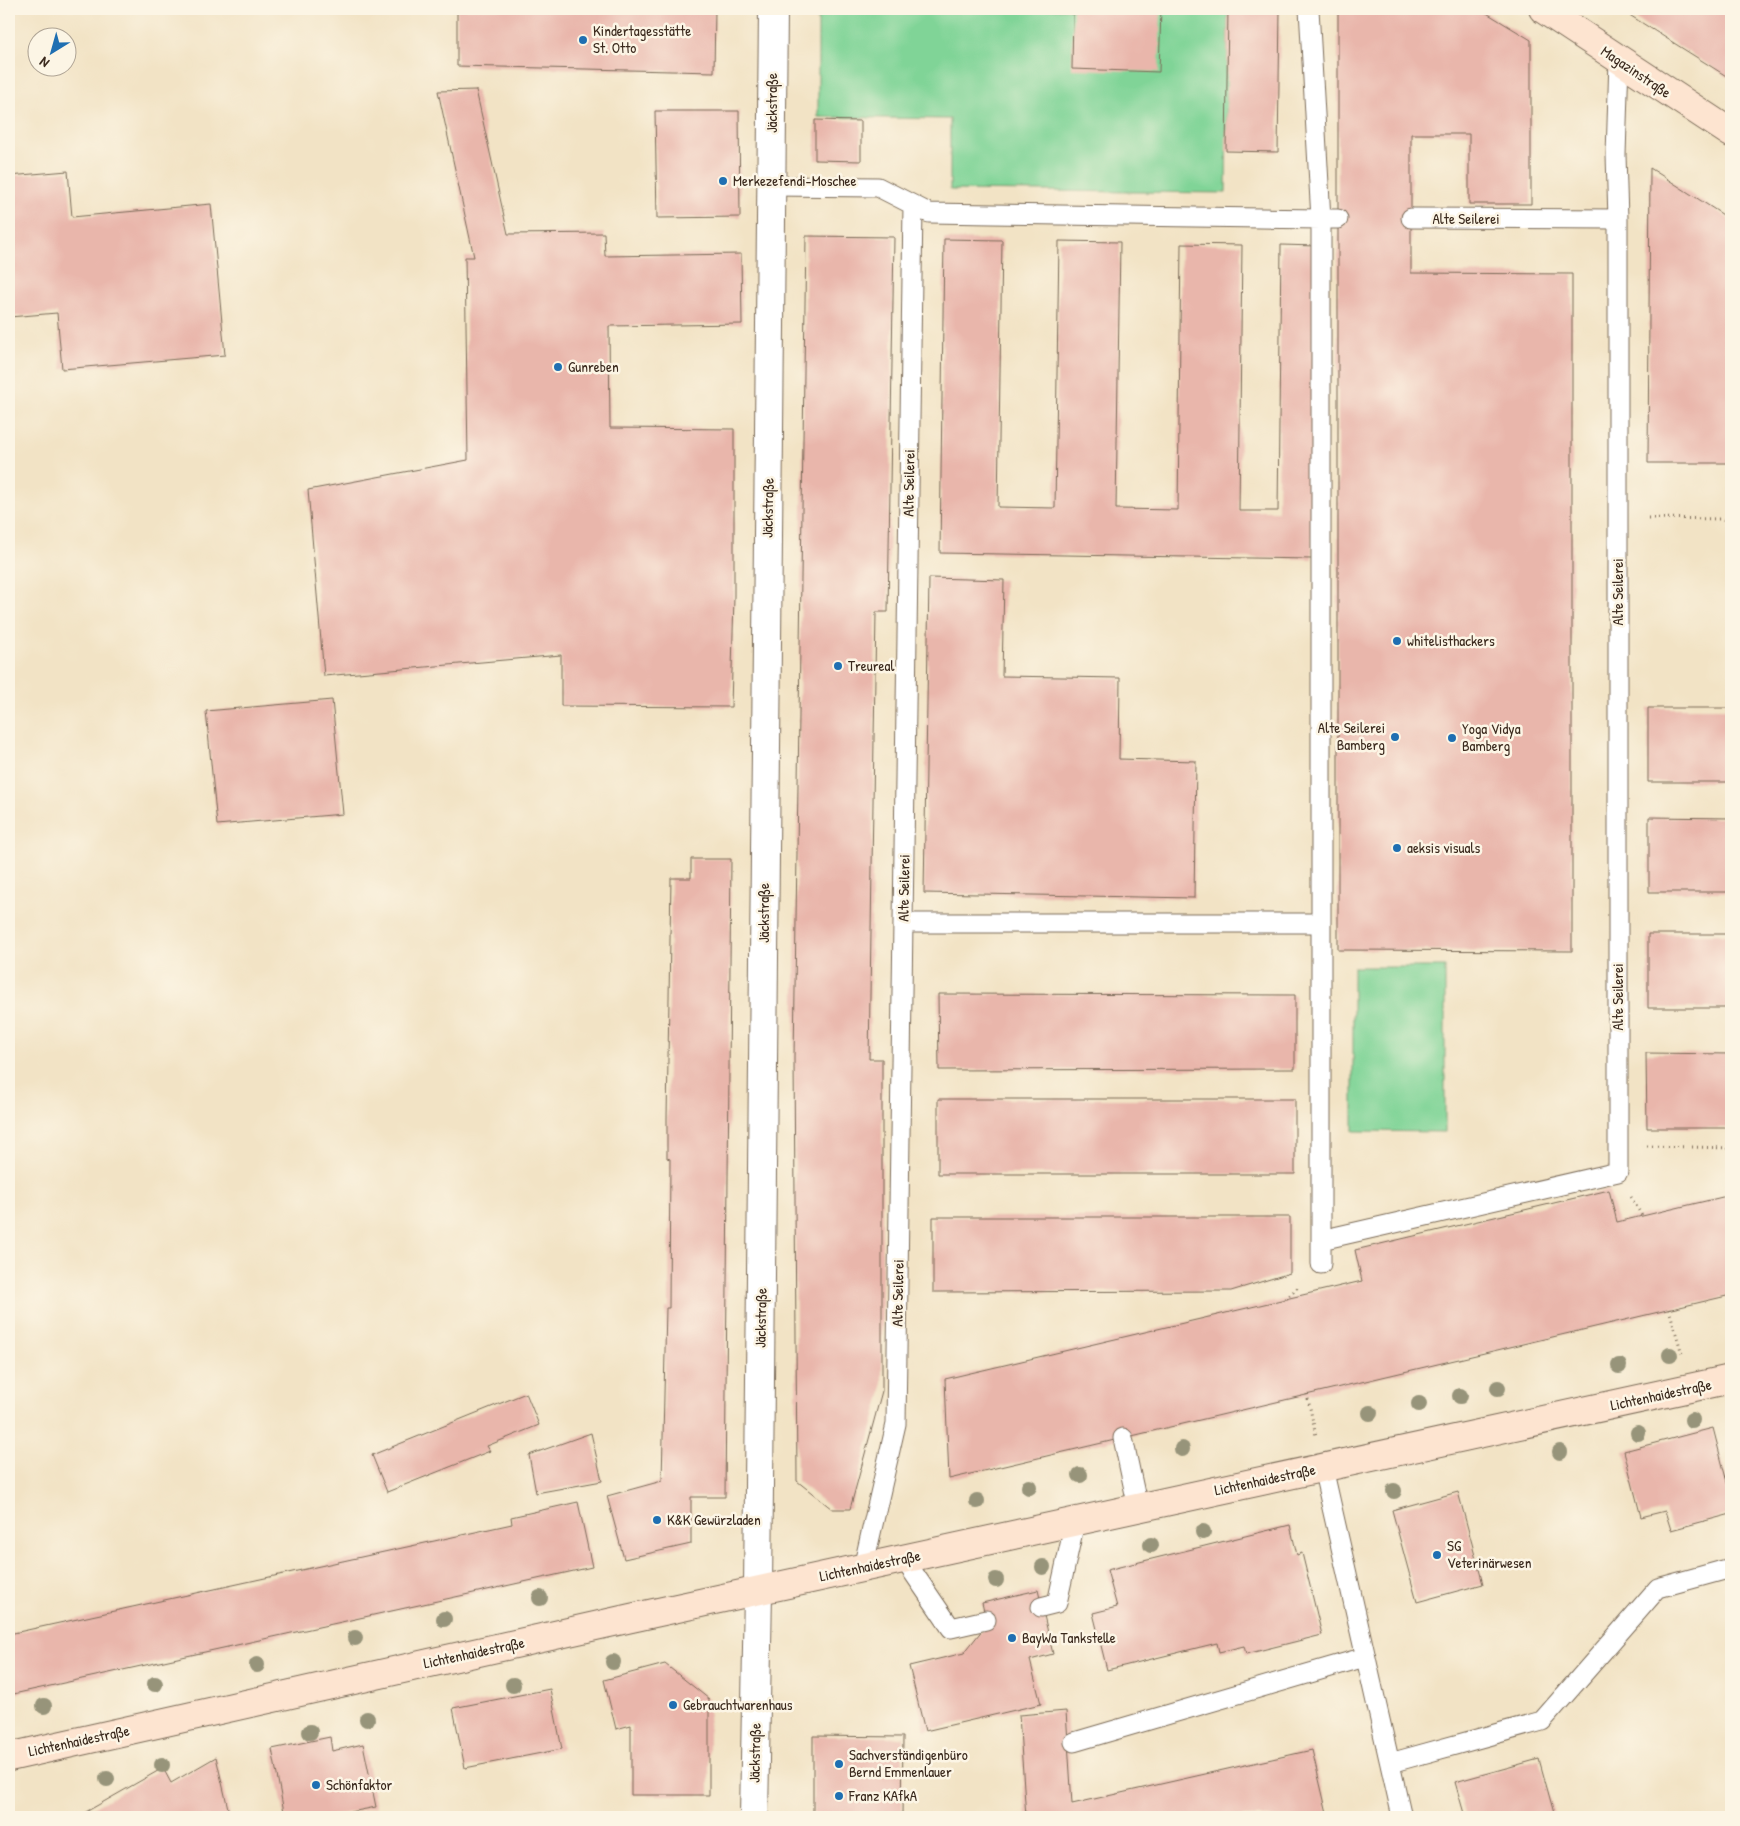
<svg xmlns="http://www.w3.org/2000/svg" width="1740" height="1826" viewBox="0 0 1740 1826" font-family="'Patrick Hand',sans-serif">
	<rect width="100%" height="100%" fill="#fcf5e5"/>
	<filter id="ink" filterUnits="userSpaceOnUse"><feTurbulence type="fractalNoise" baseFrequency=".02" numOctaves="2"/><feDisplacementMap in="SourceGraphic" scale="10" xChannelSelector="R" yChannelSelector="G"/><feConvolveMatrix kernelMatrix="1 2 1 2 8 2 1 2 1" color-interpolation-filters="sRGB"/></filter>
	<filter id="wash" filterUnits="userSpaceOnUse"><feTurbulence type="fractalNoise" baseFrequency=".0096" numOctaves="4" result="noise"/><feDisplacementMap in="SourceGraphic" scale="20" xChannelSelector="R" yChannelSelector="G"/><feGaussianBlur stdDeviation="1.12" result="paint"/><feColorMatrix in="noise" values="0 0 0 0 0 0 0 0 0 0 0 0 0 0 0 0 0 1.4 0 .05"/><feComposite in="paint" operator="in"/></filter>
	<g filter="url(#wash)">
		<rect width="100%" height="100%" fill="#f2e3c5"/>
		<!-- green -->
		<path fill="#80d497" stroke="#5e7f5a" d="M 818,9 L 1228,9 L 1226,193 L 950,190 L 950,119 L 818,117 Z
			M 1353,967 L 1445,967 L 1445,1132 L 1353,1131 Z"/>
		<g id="blocks">
			<!-- building -->
			<path fill="#e9b6ab" d="M 457,9 L 715,9 L 714,72 L 457,66 Z
				M 1073,9 L 1161,9 L 1159,72 L 1072,69 Z
				M 1228,9 L 1280,9 L 1278,152 L 1226,151 Z
				M 1338,9 L 1480,9 L 1531,40 L 1531,204 L 1469,204 L 1469,134 L 1411,134 L 1411,273 L 1572,274 L 1572,951 L 1338,950 Z
				M 1620,9 L 1725,9 L 1731,13 L 1731,79 Z
				M 476,90 L 508,234 L 604,233 L 605,256 L 741,254 L 742,324 L 609,326 L 610,428 L 734,429 L 734,596 L 731,707 L 561,706 L 561,655 L 324,676 L 308,490 L 468,460 L 465,257 L 474,257 L 438,91 Z
				M 655,111 L 739,111 L 740,217 L 657,218 Z
				M 815,120 L 861,121 L 861,161 L 815,160 Z
				M 1650,168 L 1731,220 L 1730,463 L 1648,463 Z
				M 68,171 L 72,217 L 211,204 L 225,355 L 62,369 L 57,313 L 9,317 L 9,176 Z
				M 806,236 L 894,237 L 888,612 L 876,612 L 869,1059 L 882,1059 L 882,1391 L 850,1509 L 832,1509 L 797,1481 L 794,1058 Z
				M 944,239 L 1002,240 L 998,507 L 1055,508 L 1059,241 L 1120,242 L 1116,509 L 1178,510 L 1181,244 L 1242,245 L 1239,511 L 1278,511 L 1281,245 L 1316,246 L 1312,559 L 940,553 Z
				M 929,578 L 1004,580 L 1002,676 L 1120,678 L 1119,759 L 1196,761 L 1194,898 L 924,893 Z
				M 332,700 L 343,814 L 217,825 L 206,711 Z
				M 1648,708 L 1731,708 L 1731,782 L 1648,782 Z
				M 1649,817 L 1731,818 L 1731,892 L 1649,892 Z
				M 691,859 L 731,859 L 725,1497 L 691,1497 L 691,1544 L 624,1559 L 607,1496 L 662,1481 L 666,1308 L 669,1308 L 670,1159 L 667,1158 L 667,1118 L 671,878 L 691,878 Z
				M 1648,934 L 1731,934 L 1731,1008 L 1648,1008 Z
				M 938,994 L 1295,995 L 1295,1069 L 939,1070 Z
				M 1646,1053 L 1731,1054 L 1731,1128 L 1647,1128 Z
				M 938,1099 L 1295,1099 L 1295,1174 L 938,1174 Z
				M 1609,1190 L 1617,1222 L 1731,1195 L 1731,1295 L 949,1479 L 945,1379 L 1362,1281 L 1355,1250 Z
				M 933,1217 L 1290,1217 L 1290,1273 L 1231,1291 L 933,1292 Z
				M 526,1393 L 539,1425 L 487,1446 L 490,1451 L 387,1492 L 372,1455 Z
				M 1713,1428 L 1731,1498 L 1731,1514 L 1671,1530 L 1665,1511 L 1641,1517 L 1624,1451 Z
				M 591,1433 L 602,1481 L 536,1493 L 529,1455 Z
				M 1458,1492 L 1483,1584 L 1417,1602 L 1392,1510 Z
				M 578,1502 L 592,1567 L 9,1695 L 9,1634 L 512,1524 L 511,1517 Z
				M 1290,1525 L 1297,1555 L 1302,1553 L 1322,1635 L 1246,1654 L 1244,1646 L 1219,1652 L 1217,1643 L 1107,1670 L 1093,1613 L 1117,1607 L 1107,1570 Z
				M 1038,1590 L 1053,1654 L 1030,1660 L 1041,1704 L 925,1731 L 909,1666 L 964,1653 L 987,1624 L 982,1603 Z
				M 665,1664 L 709,1699 L 709,1795 L 631,1795 L 631,1725 L 616,1729 L 604,1680 Z
				M 550,1689 L 562,1749 L 465,1768 L 453,1708 Z
				M 1066,1711 L 1072,1804 L 1312,1750 L 1328,1817 L 1026,1817 L 1019,1715 Z
				M 813,1736 L 903,1737 L 902,1817 L 813,1817 Z
				M 330,1737 L 332,1751 L 363,1744 L 376,1807 L 326,1817 L 285,1817 L 272,1749 Z
				M 216,1757 L 230,1817 L 77,1817 L 163,1768 L 171,1783 Z
				M 1539,1759 L 1555,1817 L 1465,1817 L 1455,1782 Z"/>
		</g>
	</g>
	<g filter="url(#ink)">
		<use href="#blocks" fill-opacity="0" stroke="#7b6b58" stroke-width="1"/>
		<g fill="none" stroke-linecap="round" stroke-linejoin="round">
			<defs>
				<path id="lane" d="M 772,186 L 878,187 L 929,213 L 1321,219 L 1309,9
					M 1618,219 L 1616,155 L 1619,60
					M 904,923 L 1321,923
					M 1321,1240 L 1618,1172 L 1618,219 L 1411,218
					M 1321,1264 L 1321,219 L 1338,219
					M 1123,1438 L 1138,1508
					M 1323,1468 L 1402,1817
					M 904,1559 L 951,1628 L 986,1620
					M 863,1568 L 896,1424 L 913,205
					M 1041,1607 L 1057,1603 L 1075,1522
					M 1074,1742 L 1365,1657
					M 1390,1763 L 1542,1721 L 1658,1588 L 1731,1568"/>
				<path id="street" d="M 754,1817 L 758,1591 L 773,9"/>
				<path id="secondary" d="M 1543,9 L 1731,133
					M 9,1757 L 631,1618 L 1731,1379"/>
			</defs>
			<!-- lane casing -->
			<use href="#lane" stroke="#7b6b58" stroke-width="21"/>
			<!-- street casing -->
			<use href="#street" stroke="#7b6b58" stroke-width="30"/>
			<!-- secondary casing -->
			<use href="#secondary" stroke="#7b6b58" stroke-width="30"/>
			<!-- path -->
			<path stroke="#7b6b58" stroke-width="3" stroke-dasharray="1 4" stroke-linecap="butt" d="M 1648,518 L 1723,519 L 1731,524
				M 1647,1146 L 1731,1148
				M 1631,1197 L 1642,1216
				M 1286,1299 L 1300,1285
				M 1669,1309 L 1682,1354
				M 1307,1394 L 1316,1436"/>
			<!-- lane -->
			<use href="#lane" stroke="#fff" stroke-width="19"/>
			<!-- street -->
			<use href="#street" stroke="#fff" stroke-width="28"/>
			<!-- secondary -->
			<use href="#secondary" stroke="#fde4d0" stroke-width="28"/>
		</g>
		<!-- trees -->
		<g fill="#97947a">
			<circle cx="1670" cy="1355" r="8"/>
			<circle cx="1619" cy="1366" r="8"/>
			<circle cx="1498" cy="1388" r="8"/>
			<circle cx="1460" cy="1396" r="8"/>
			<circle cx="1419" cy="1404" r="8"/>
			<circle cx="1370" cy="1413" r="8"/>
			<circle cx="1692" cy="1420" r="8"/>
			<circle cx="1638" cy="1433" r="8"/>
			<circle cx="1182" cy="1449" r="8"/>
			<circle cx="1560" cy="1452" r="8"/>
			<circle cx="1080" cy="1475" r="8"/>
			<circle cx="1029" cy="1487" r="8"/>
			<circle cx="1394" cy="1491" r="8"/>
			<circle cx="977" cy="1501" r="8"/>
			<circle cx="1203" cy="1532" r="8"/>
			<circle cx="1151" cy="1545" r="8"/>
			<circle cx="1043" cy="1567" r="8"/>
			<circle cx="996" cy="1580" r="8"/>
			<circle cx="540" cy="1598" r="8"/>
			<circle cx="444" cy="1619" r="8"/>
			<circle cx="355" cy="1638" r="8"/>
			<circle cx="613" cy="1662" r="8"/>
			<circle cx="257" cy="1665" r="8"/>
			<circle cx="155" cy="1684" r="8"/>
			<circle cx="513" cy="1685" r="8"/>
			<circle cx="44" cy="1706" r="8"/>
			<circle cx="367" cy="1719" r="8"/>
			<circle cx="310" cy="1732" r="8"/>
			<circle cx="162" cy="1765" r="8"/>
			<circle cx="107" cy="1779" r="8"/>
		</g>
	</g>
	<!-- markers -->
	<g fill="#1f6fb2" stroke="#fcf5e5" stroke-width="2">
		<circle cx="583" cy="40" r="5"/>
		<circle cx="723" cy="181" r="5"/>
		<circle cx="558" cy="367" r="5"/>
		<circle cx="1397" cy="641" r="5"/>
		<circle cx="838" cy="666" r="5"/>
		<circle cx="1395" cy="737" r="5"/>
		<circle cx="1452" cy="738" r="5"/>
		<circle cx="1397" cy="848" r="5"/>
		<circle cx="657" cy="1520" r="5"/>
		<circle cx="1437" cy="1555" r="5"/>
		<circle cx="1012" cy="1638" r="5"/>
		<circle cx="673" cy="1705" r="5"/>
		<circle cx="839" cy="1764" r="5"/>
		<circle cx="316" cy="1785" r="5"/>
		<circle cx="839" cy="1796" r="5"/>
	</g>
	<g text-anchor="middle" stroke-width="5" stroke-linejoin="round" paint-order="stroke">
		<!-- poi labels -->
		<g font-size="15" fill="#3b2a1e" stroke="#fcf5e5" text-anchor="start">
			<text x="593" y="36">Kindertagesstätte<tspan x="593" dy="17">St. Otto</tspan></text>
			<text x="733" y="186">Merkezefendi-Moschee</text>
			<text x="568" y="372">Gunreben</text>
			<text x="1407" y="646">whitelisthackers</text>
			<text x="848" y="671">Treureal</text>
			<text x="1385" y="733" text-anchor="end">Alte Seilerei<tspan x="1385" dy="17">Bamberg</tspan></text>
			<text x="1462" y="734">Yoga Vidya<tspan x="1462" dy="17">Bamberg</tspan></text>
			<text x="1407" y="853">aeksis visuals</text>
			<text x="667" y="1525">K&amp;K Gewürzladen</text>
			<text x="1447" y="1551">SG<tspan x="1447" dy="17">Veterinärwesen</tspan></text>
			<text x="1022" y="1643">BayWa Tankstelle</text>
			<text x="683" y="1710">Gebrauchtwarenhaus</text>
			<text x="849" y="1760">Sachverständigenbüro<tspan x="849" dy="17">Bernd Emmenlauer</tspan></text>
			<text x="326" y="1790">Schönfaktor</text>
			<text x="849" y="1801">Franz KAfkA</text>
		</g>
		<!-- street labels -->
		<g font-size="15" fill="#3b2a1e" stroke="#fcf5e5">
			<text transform="translate(1636 72) rotate(34)" y="5">Magazinstraße</text>
			<text transform="translate(772 103) rotate(-90)" y="5">Jäckstraße</text>
			<text x="1466" y="224">Alte Seilerei</text>
			<text transform="translate(909 483) rotate(-89)" y="5">Alte Seilerei</text>
			<text transform="translate(768 508) rotate(-89)" y="5">Jäckstraße</text>
			<text transform="translate(1618 592) rotate(-90)" y="5">Alte Seilerei</text>
			<text transform="translate(904 888) rotate(-89)" y="5">Alte Seilerei</text>
			<text transform="translate(764 913) rotate(-90)" y="5">Jäckstraße</text>
			<text transform="translate(1618 997) rotate(-90)" y="5">Alte Seilerei</text>
			<text transform="translate(898 1293) rotate(-89)" y="5">Alte Seilerei</text>
			<text transform="translate(761 1318) rotate(-89)" y="5">Jäckstraße</text>
			<text transform="translate(1661 1395) rotate(-12)" y="5">Lichtenhaidestraße</text>
			<text transform="translate(1265 1480) rotate(-12)" y="5">Lichtenhaidestraße</text>
			<text transform="translate(870 1566) rotate(-12)" y="5">Lichtenhaidestraße</text>
			<text transform="translate(474 1653) rotate(-12)" y="5">Lichtenhaidestraße</text>
			<text transform="translate(79 1741) rotate(-12)" y="5">Lichtenhaidestraße</text>
			<text transform="translate(755 1753) rotate(-89)" y="5">Jäckstraße</text>
		</g>
	</g>
	<!-- margin -->
	<rect width="1740" height="1826" fill="none" stroke="#fcf5e5" stroke-width="30"/>
	<!-- north arrow -->
	<g transform="translate(52 52) rotate(217)"><circle r="24" fill="#fcf5e5" stroke="#afa495"/>
	<path d="M0-4L9 19L0 12L-9 19Z" fill="#1f6fb2"/>
	<text y="-8" font-size="14" font-weight="bold" text-anchor="middle" fill="#3b2a1e">N</text>
	</g>
</svg>
